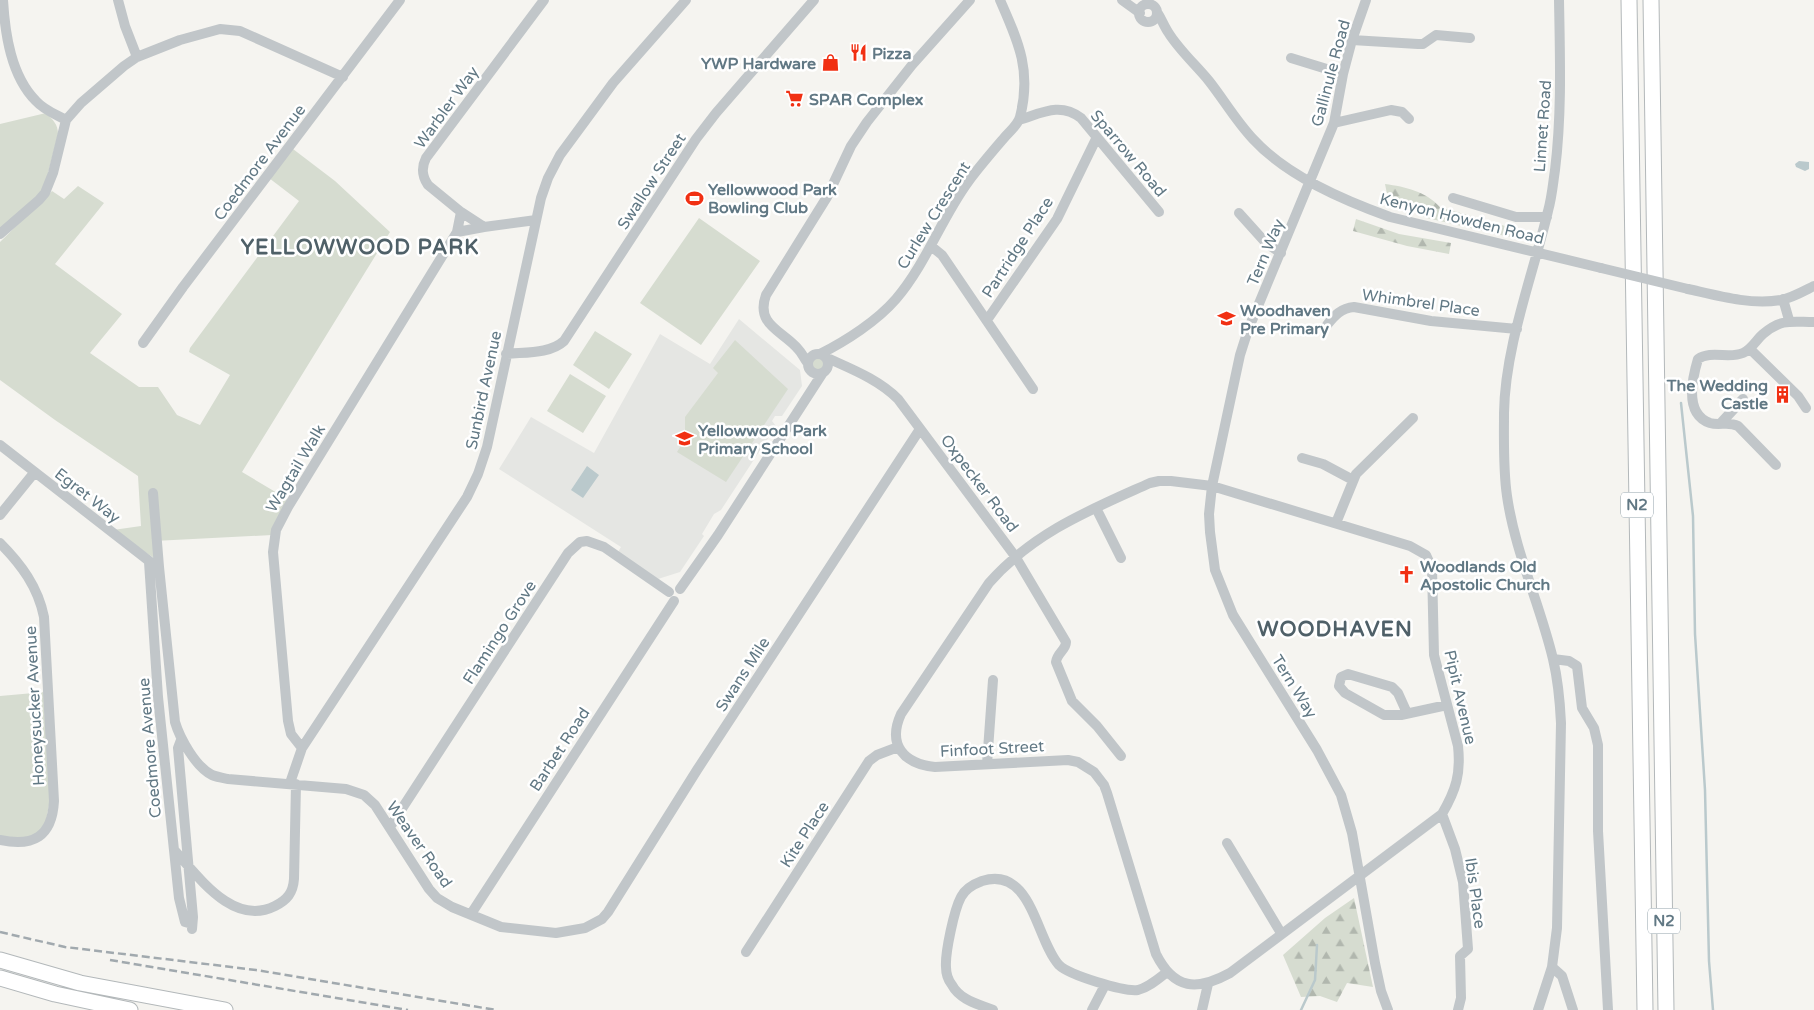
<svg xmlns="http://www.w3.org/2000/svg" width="1814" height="1010" viewBox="0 0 1814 1010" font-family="'Varela Round',sans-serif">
	<defs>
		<pattern id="grass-tufts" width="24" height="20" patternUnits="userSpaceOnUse" patternTransform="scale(1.25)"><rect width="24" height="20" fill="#d6dcd0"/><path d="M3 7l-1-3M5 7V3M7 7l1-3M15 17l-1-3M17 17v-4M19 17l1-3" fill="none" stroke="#b1b7ae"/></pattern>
		<pattern id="forest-firs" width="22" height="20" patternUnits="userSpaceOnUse" patternTransform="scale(1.25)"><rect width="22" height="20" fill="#d6dcd0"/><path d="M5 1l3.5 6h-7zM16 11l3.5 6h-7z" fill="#b1b7ae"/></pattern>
	</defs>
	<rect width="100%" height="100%" fill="#f5f4f0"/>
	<!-- built -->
	<path fill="#e5e6e3" d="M 739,319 L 800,370 L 802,386 L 782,416 L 775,416 L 772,421 L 776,426 L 721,510 L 714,514 L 702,534 L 704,536 L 680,572 L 658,579 L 618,552 L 621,547 L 499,469 L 531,417 L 594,453 L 660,334 L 710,364 Z"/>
	<!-- grass -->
	<path fill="url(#grass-tufts)" d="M811 365a7 7 0 1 1 14 0a7 7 0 1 1-14 0Z"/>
	<!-- forest -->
	<path fill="url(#forest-firs)" d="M 1385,184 C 1406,187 1425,191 1440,207 L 1512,228 L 1514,238 L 1427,218 L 1387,194 Z
		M 1356,219 L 1399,234 L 1451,243 L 1449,254 L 1407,246 L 1353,231 Z
		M 1354,898 L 1373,987 L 1347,983 L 1337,1002 L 1320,996 L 1301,997 L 1283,955 L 1325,918 Z"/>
	<!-- park -->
	<path fill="#d6dcd0" d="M 46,113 C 53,120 58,124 58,134 L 44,189 L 0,232 L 0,124 Z
		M 293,149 L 335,181 L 390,232 L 242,472 L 289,500 L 272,535 L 154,541 L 154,558 L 113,530 L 141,526 L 138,476 L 55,420 L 0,380 L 0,242 L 52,191 L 64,199 L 78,186 L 104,203 L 55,264 L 122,314 L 90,353 L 139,387 L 158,387 L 177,415 L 200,425 L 230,375 L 189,352 L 190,348 L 299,201 L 269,178 Z
		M 699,218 L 760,261 L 701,345 L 640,303 Z
		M 595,331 L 632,354 L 609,389 L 573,365 Z
		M 735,340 L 788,389 L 726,482 L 677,452 L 685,439 L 685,417 L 718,373 L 713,368 Z
		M 570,374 L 606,396 L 583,433 L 547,411 Z
		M 45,692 L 51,795 L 45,826 L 32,839 L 0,837 L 0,696 Z"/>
	<!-- water -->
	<path fill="#bac9cc" d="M 1799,161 L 1809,162 L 1809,169 L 1805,171 L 1796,167 L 1795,164 Z
		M 587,466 L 599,475 L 583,498 L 571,490 Z"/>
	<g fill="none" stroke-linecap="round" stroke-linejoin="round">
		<!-- stream -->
		<path stroke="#bac9cc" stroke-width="2.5" d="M 1681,403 L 1693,516 L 1695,634 L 1705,790 L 1709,961 L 1713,1010
			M 1301,1010 L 1315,980 L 1317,945"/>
		<defs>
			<path id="highway" d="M 1629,0 L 1645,1010
				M 1651,0 L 1666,1010
				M 0,960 L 80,983 L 225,1010
				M 0,978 L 55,994 L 130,1010"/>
		</defs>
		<!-- highway casing -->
		<use href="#highway" stroke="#b3b8ba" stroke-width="17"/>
		<!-- minor -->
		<path stroke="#c1c6c9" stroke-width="10" d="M 3,0 C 5,34 11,76 36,101 C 44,110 55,114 66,120
			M 118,0 L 125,26 L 137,57
			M 1122,0 L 1140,13
			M 1366,0 L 1352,40 L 1343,74 L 1334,123 L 1248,330 L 1240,355 L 1212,486 L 1209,514 L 1210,532 L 1215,570 L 1233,615 L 1317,750 L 1341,795 L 1352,833 L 1375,963 L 1381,991 L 1388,1010
			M1139 13a9 9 0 1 1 18 0a9 9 0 1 1-18 0Z
			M 1157,12 C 1161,18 1164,26 1168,32 C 1179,50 1196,65 1209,81 C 1224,100 1236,121 1253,139 C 1287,176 1343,200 1390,217 L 1601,268
			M 1352,40 L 1418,44 L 1423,44 L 1436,35 L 1470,38
			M 1291,58 L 1343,74
			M 1019,120 C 1042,113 1060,102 1081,118 L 1159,212
			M 1334,123 L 1391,110 L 1402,112 L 1409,119
			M 1453,198 L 1516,217 L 1547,217
			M 1239,213 L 1266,243 L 1281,253
			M 536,220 L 484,227 L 461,212 L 428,185 C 422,176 421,168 426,158 L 544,0
			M 457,232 L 484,227
			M 0,234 L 39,200 L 45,193 L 53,173 L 66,120 L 81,103 L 124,66 L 137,57 L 180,40 L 220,29 L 240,31 L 343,77
			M 931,246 L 942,255 L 1033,389
			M 1688,289 C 1719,296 1750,305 1781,300 C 1792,298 1804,291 1814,286
			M 1783,299 L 1789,320
			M 987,320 L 1057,219 L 1097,137
			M 1327,325 C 1334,316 1341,308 1354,307 L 1431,321 L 1517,329
			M 143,343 L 183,287 L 400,0
			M 1750,349 L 1798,396 L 1806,408
			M808 364a10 10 0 1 1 20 0a10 10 0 1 1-20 0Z
			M 506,354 C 525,352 550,354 564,341 L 696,139 L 716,113 L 814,0
			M 820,354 C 846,341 877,321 896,299 C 926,264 941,219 968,182 C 979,167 992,152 1004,138 C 1009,132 1018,125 1020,117 C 1032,70 1018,41 1000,0
			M 825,357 C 851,369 878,379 898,399 L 1015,556 L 1066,642 C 1066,650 1057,653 1056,662 L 1072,701 L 1097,726 L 1121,756
			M 807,362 C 804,358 802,353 798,349 C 783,331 755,325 766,295 L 827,197 L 851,146 L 867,122 L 912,65 L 970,0
			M 1720,424 L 1743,399
			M 0,445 L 153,564
			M 1302,458 L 1323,464 L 1353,480
			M 1776,465 L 1738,426 C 1728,421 1720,426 1710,423 C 1684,414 1692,379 1698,359 C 1711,350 1729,359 1743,353 C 1752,349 1756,340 1763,334 C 1782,318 1792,322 1814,322
			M 1159,481 L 1171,481 L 1212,486 L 1410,546 L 1426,555 L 1432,568 L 1434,655 L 1458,746 C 1461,774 1456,790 1442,814 L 1230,973 C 1197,991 1174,990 1156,954 L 1107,793 L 1104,785 L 1094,772 L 1078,762 L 1068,760 L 935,767 C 904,764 887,745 901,714 L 989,583 C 1034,532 1090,510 1150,483 Z
			M 153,493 L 159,567 L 175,722 C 180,739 196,767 212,775 C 217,777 223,778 228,779 L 346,789 L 364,795 L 375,805 L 429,889 L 437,898 L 452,907 L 501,927 L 556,933 L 585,928 L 602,919 L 608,912 L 697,770 L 920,429
			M 1096,508 L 1121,558
			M 0,515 L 34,473
			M 1336,523 L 1356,474 L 1413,418
			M 0,543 C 21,564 38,587 44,617 L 54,801 C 52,837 33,847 0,840
			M 149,562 L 158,697 L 179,898 L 185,922 L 192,924
			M 680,589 L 718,535 L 822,374
			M 1553,659 L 1569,661 L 1577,666 L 1582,708 L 1594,728 L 1598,745 L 1598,831 L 1608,1010
			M 1407,713 L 1398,693 L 1392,687 L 1348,674 L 1341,677 L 1339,686 L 1345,693 L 1384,715 L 1401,715 L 1447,705
			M 181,740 L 178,748 L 193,917 L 192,929
			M 302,748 L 291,734 L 288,721 L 273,552 L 276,530 L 288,507 L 457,232 L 461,212
			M 987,764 L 993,680
			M 290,783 L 302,748 L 467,497 L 478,474 L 487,447 L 541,198 L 548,178 L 560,155 L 613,83 L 686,0
			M 1442,814 L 1455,849 L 1463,882 L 1468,949 L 1460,956 L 1461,998 L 1458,1010
			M 390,827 L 568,553 L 580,542 L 587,541 L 604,547 L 669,592
			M 1227,843 L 1281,933
			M 174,850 C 199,877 233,927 275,906 C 287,900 293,893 294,879 L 296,784
			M 471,914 L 674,601
			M 746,952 L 869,761 L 877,755 L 898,747
			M 1552,967 L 1562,976 L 1573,1010
			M 993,1010 C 978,1004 960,1000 952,985 C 948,980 946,974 946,967 C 945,953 954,910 961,897 C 965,889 974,884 982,881 C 1032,865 1036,940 1059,965 C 1069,975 1124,992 1138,990 C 1149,987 1158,979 1167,972
			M 1092,1010 L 1105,985
			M 1202,1010 L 1208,984
			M 1538,1010 L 1552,967 L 1557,928 L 1561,723 C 1560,702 1558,680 1553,659 C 1540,604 1515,552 1507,496 C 1503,469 1504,441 1504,413 C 1505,346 1533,275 1548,211 C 1552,197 1553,183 1555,170 C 1562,113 1560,57 1559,0"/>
		<!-- highway -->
		<use href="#highway" stroke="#fff" stroke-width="15"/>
		<!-- rail -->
		<path stroke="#a1a9ae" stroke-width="2.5" stroke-dasharray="8 4" stroke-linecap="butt" d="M 0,932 L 65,947 L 256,970 L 496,1010
			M 110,960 L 408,1010"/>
		<!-- minor-bridge -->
		<path stroke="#c1c6c9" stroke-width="10" d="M 1601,268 L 1688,289"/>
	</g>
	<!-- icons -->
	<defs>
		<symbol id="restaurant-bare" viewBox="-9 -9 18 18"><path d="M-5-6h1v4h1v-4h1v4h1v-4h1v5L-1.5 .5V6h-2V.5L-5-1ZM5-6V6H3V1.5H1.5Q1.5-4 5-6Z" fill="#f13013" stroke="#fff" stroke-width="2.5" paint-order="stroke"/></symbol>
		<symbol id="shop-bare" viewBox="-9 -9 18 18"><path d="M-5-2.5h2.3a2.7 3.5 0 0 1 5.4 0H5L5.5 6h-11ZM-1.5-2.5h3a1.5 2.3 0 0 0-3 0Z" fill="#f13013" stroke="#fff" stroke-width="2.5" paint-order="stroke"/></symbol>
		<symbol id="supermarket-bare" viewBox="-9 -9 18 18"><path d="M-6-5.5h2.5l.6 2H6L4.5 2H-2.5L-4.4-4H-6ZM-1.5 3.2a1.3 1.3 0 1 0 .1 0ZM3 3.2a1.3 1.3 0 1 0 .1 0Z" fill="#f13013" stroke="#fff" stroke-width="2.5" paint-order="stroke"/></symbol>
		<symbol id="stadium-bare" viewBox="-9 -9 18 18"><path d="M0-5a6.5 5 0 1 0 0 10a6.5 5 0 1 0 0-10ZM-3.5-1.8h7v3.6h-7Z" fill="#f13013" stroke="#fff" stroke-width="2.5" paint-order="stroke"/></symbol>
		<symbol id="school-bare" viewBox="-9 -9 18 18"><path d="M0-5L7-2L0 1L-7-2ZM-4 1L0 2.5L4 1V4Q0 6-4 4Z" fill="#f13013" stroke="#fff" stroke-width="2.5" paint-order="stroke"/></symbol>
		<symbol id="building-bare" viewBox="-9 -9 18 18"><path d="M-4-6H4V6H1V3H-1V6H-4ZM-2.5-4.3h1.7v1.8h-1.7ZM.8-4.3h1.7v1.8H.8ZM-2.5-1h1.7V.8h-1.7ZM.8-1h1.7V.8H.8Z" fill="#f13013" stroke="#fff" stroke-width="2.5" paint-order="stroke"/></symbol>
		<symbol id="church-bare" viewBox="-9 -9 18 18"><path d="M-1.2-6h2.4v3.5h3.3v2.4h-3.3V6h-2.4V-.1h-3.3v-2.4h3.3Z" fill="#f13013" stroke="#fff" stroke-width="2.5" paint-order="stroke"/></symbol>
	</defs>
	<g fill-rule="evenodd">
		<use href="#restaurant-bare" x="846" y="40" width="25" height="25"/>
		<use href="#shop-bare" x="818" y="50" width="25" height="25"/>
		<use href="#supermarket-bare" x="782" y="86" width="25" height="25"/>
		<use href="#stadium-bare" x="682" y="186" width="25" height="25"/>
		<use href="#school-bare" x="1214" y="306" width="25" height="25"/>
		<use href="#building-bare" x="1770" y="382" width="25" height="25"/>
		<use href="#school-bare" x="672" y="426" width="25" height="25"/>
		<use href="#church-bare" x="1394" y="562" width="25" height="25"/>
	</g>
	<g text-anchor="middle" stroke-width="5" stroke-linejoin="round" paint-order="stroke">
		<!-- shield labels -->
		<g fill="#fff" stroke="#90a0a9" stroke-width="1">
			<rect x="1621" y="492.5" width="32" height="25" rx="4"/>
			<rect x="1648" y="908.5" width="32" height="25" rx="4"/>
		</g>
		<g font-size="15" font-weight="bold" fill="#617884">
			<text x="1637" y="510">N2</text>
			<text x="1664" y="926">N2</text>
		</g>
		<!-- poi labels -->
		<g font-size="16" font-weight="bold" fill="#617884" stroke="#fff" text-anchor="start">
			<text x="872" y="59">Pizza</text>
			<text x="816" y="69" text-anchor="end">YWP Hardware</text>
			<text x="809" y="105">SPAR Complex</text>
			<text x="708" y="195">Yellowwood Park<tspan x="708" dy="18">Bowling Club</tspan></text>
			<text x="1240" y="316">Woodhaven<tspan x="1240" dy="18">Pre Primary</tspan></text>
			<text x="1768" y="391" text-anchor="end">The Wedding<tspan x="1768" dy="18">Castle</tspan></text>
			<text x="698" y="436">Yellowwood Park<tspan x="698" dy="18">Primary School</tspan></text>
			<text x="1420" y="572">Woodlands Old<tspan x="1420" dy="18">Apostolic Church</tspan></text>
		</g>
		<!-- street labels -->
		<g font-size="16" fill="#617884" stroke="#fff">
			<text transform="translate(1330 73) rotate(-75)" y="6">Gallinule Road</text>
			<text transform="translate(446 107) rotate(-54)" y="6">Warbler Way</text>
			<text transform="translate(1542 126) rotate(-86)" y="6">Linnet Road</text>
			<text transform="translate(1129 153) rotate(50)" y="6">Sparrow Road</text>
			<text transform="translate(259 162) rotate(-53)" y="6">Coedmore Avenue</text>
			<text transform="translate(651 181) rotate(-57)" y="6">Swallow Street</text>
			<text transform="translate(933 215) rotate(-58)" y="6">Curlew Crescent</text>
			<text transform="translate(1462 218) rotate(14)" y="6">Kenyon Howden Road</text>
			<text transform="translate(1017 247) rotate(-57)" y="6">Partridge Place</text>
			<text transform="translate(1265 252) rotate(-67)" y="6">Tern Way</text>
			<text transform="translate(1421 302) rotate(8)" y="6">Whimbrel Place</text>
			<text transform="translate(483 390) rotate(-78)" y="6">Sunbird Avenue</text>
			<text transform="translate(295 468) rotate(-59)" y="6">Wagtail Walk</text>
			<text transform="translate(980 483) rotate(53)" y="6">Oxpecker Road</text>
			<text transform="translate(88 495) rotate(38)" y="6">Egret Way</text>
			<text transform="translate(499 632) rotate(-57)" y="6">Flamingo Grove</text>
			<text transform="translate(742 674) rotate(-57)" y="6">Swans Mile</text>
			<text transform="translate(1295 686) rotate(58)" y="6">Tern Way</text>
			<text transform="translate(1461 697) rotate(77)" y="6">Pipit Avenue</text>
			<text transform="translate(34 706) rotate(-93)" y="6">Honeysucker Avenue</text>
			<text transform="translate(149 748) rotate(-95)" y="6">Coedmore Avenue</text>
			<text transform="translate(992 748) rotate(-3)" y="6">Finfoot Street</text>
			<text transform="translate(559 749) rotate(-57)" y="6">Barbet Road</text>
			<text transform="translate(804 834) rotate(-57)" y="6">Kite Place</text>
			<text transform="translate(420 844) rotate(55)" y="6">Weaver Road</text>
			<text transform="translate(1476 893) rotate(82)" y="6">Ibis Place</text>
		</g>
		<!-- district labels -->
		<g font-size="21" font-weight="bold" letter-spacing="1" fill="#4f6068" stroke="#fff">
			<text x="360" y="254">YELLOWWOOD PARK</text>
			<text x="1335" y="636">WOODHAVEN</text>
		</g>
	</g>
</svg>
